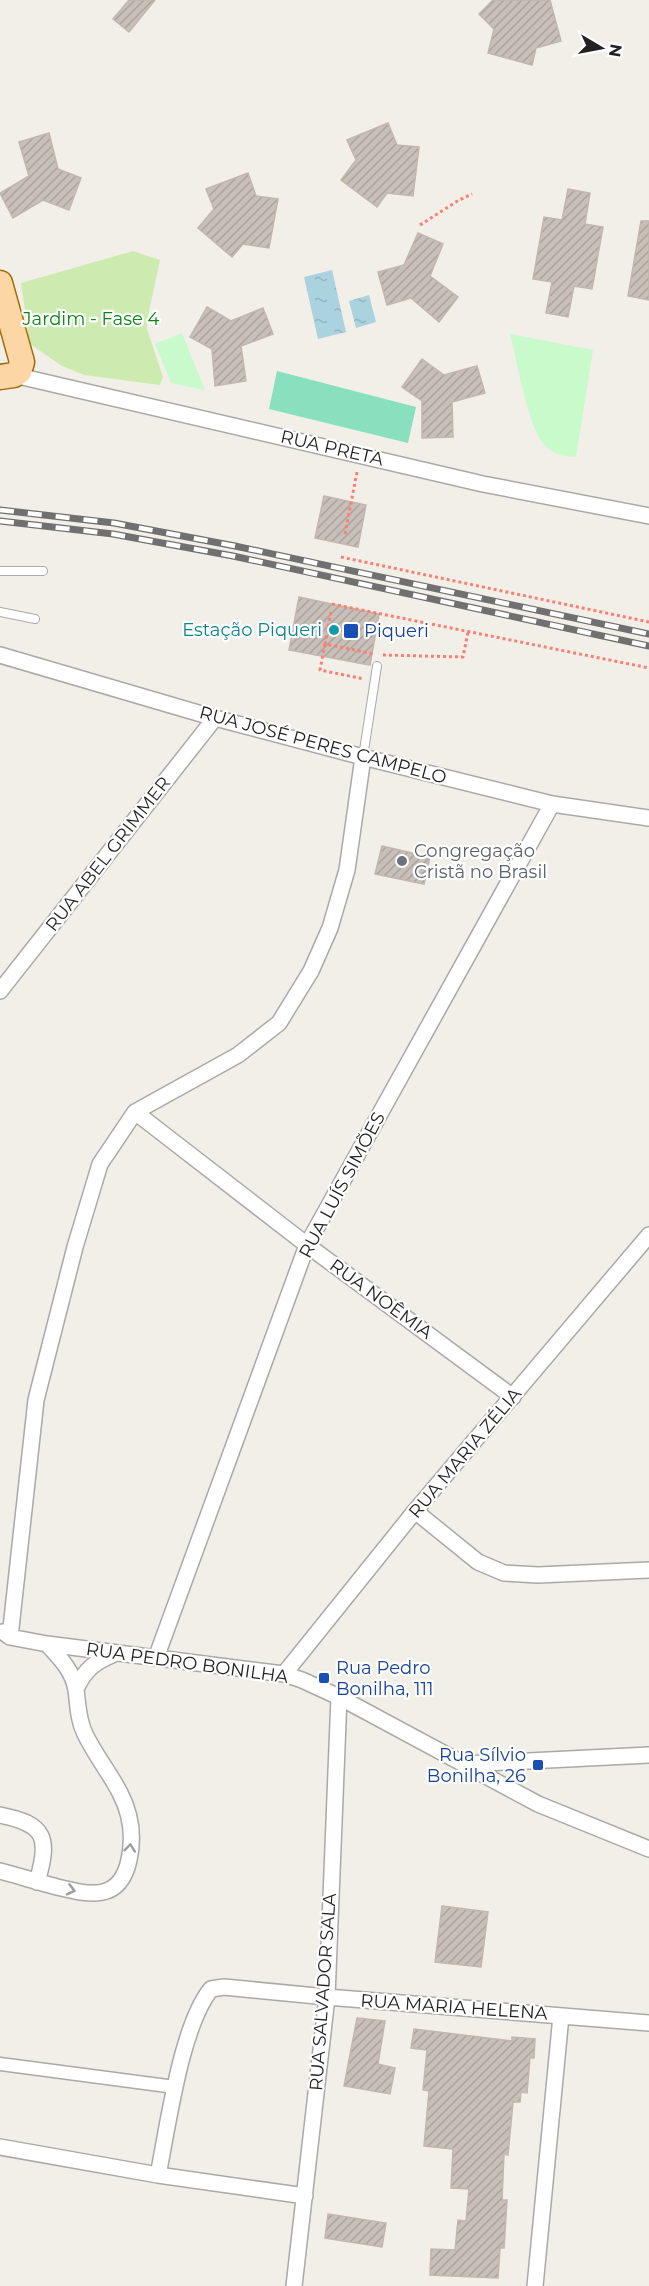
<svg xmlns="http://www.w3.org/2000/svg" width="649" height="2286" viewBox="0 0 649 2286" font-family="Montserrat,sans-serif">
	<defs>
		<pattern id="water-ripples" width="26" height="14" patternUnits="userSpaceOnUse" patternTransform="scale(1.5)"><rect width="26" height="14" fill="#aad3df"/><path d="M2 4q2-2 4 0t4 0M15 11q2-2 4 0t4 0" fill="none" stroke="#92b5bf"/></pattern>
		<pattern id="building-hatch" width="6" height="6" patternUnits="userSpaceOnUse" patternTransform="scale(1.5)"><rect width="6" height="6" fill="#c7bfb8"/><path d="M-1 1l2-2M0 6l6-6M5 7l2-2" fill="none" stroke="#aba49e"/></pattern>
	</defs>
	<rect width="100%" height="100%" fill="#f2efe9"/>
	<!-- grass -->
	<path fill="#cdebb0" d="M 133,251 L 160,260 L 147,321 L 147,329 L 163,377 L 160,385 L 84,375 L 62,366 L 30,344 L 21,283 Z"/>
	<!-- park -->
	<path fill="#c8facc" d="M 182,333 L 205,390 L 171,383 L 155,344 Z
		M 510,334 L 593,350 L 576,457 C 564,457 554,454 545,446 C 528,429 517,360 510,334 Z"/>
	<!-- pitch -->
	<path fill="#88e0be" d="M 277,371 L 416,407 L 408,443 L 269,409 Z"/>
	<!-- water -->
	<path fill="url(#water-ripples)" d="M 332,270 L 346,332 L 318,339 L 304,277 Z
		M 369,295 L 376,322 L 356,328 L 349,301 Z"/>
	<!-- building -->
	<path fill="url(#building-hatch)" stroke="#c4b6ab" stroke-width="1.5" d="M 129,0 L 155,0 L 129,32 L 113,19 Z
		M 493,0 L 550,0 L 561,41 L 536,48 L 532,65 L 488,53 L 494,29 L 479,14 Z
		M 388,123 L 397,145 L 419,147 L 413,196 L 387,193 L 377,207 L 341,180 L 356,160 L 347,140 Z
		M 49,133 L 58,169 L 81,178 L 69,210 L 43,200 L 13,218 L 0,193 L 29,176 L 19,142 Z
		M 248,173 L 256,196 L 278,199 L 269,248 L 243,244 L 232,257 L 198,228 L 214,209 L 206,189 Z
		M 568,189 L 590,193 L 585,224 L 603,227 L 592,289 L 574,286 L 568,317 L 546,313 L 552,282 L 533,279 L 544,217 L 562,220 Z
		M 641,221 L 649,221 L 649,300 L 628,296 Z
		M 418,233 L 443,244 L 430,276 L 458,297 L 439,322 L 411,298 L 387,305 L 378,272 L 404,265 Z
		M 207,307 L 231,321 L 263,308 L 273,334 L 241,346 L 246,381 L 215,386 L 212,349 L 190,337 Z
		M 422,359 L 444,375 L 477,366 L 485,393 L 452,402 L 453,437 L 422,438 L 422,401 L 402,387 Z
		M 324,496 L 366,505 L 358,547 L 315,538 Z
		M 299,597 L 379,614 L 370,665 L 289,650 Z
		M 382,846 L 430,857 L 424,884 L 375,874 Z
		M 442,1906 L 488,1912 L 481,1967 L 435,1962 Z
		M 357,2018 L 385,2021 L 378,2064 L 395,2068 L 390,2094 L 344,2086 Z
		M 414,2029 L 512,2041 L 512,2037 L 535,2039 L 534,2058 L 530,2058 L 527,2093 L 521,2092 L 520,2102 L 513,2102 L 508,2155 L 504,2154 L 502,2200 L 507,2200 L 504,2248 L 500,2248 L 498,2278 L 430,2275 L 431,2249 L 455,2250 L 458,2220 L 466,2221 L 469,2189 L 451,2188 L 453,2149 L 424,2146 L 429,2091 L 423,2090 L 427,2050 L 411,2048 Z
		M 328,2214 L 386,2223 L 382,2247 L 325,2238 Z"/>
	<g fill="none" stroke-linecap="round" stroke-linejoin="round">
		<defs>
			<path id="service" d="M 0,571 L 43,571
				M 0,612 L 35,619
				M 363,757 L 377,666"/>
			<path id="pedestrian" d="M 0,2064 L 175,2087"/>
			<path id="minor" d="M 14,375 L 483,484 L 649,516
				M 0,655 L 215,718 L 363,757 L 552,804 L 649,818
				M 0,991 L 215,718
				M 135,1112 L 307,1245 L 513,1397
				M 415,1511 L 478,1562 L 504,1573 L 538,1575 L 649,1570
				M 3,1632 L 10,1637 L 47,1644 L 284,1674 L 302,1680 L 339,1697 L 538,1804 L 649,1849
				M 10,1637 L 36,1400 L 75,1247 L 100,1164 L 135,1112 L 238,1055 L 279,1023 L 311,971 L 330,928 L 347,870 L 363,757
				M 156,1658 L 307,1245 L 552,804
				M 284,1674 L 415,1511 L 649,1235
				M 76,1689 C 85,1669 95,1662 114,1654
				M 465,1764 L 649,1755
				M 0,1815 C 46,1824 50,1838 37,1882
				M 0,1871 C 19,1876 38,1882 57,1887 C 90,1895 120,1902 129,1860 C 134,1837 131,1814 120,1793 C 110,1773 95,1755 85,1734 C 78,1720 78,1705 76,1690 C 73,1671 60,1658 47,1644
				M 0,2147 L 158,2175 L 305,2196
				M 158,2175 C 168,2126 181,2026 211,1989 L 224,1987 L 327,1997 L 649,2023
				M 294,2286 L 327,1997 L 339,1697
				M 535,2286 L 561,2016"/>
			<path id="primary" d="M 0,283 L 22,362 L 19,372 L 14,375 L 0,377"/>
		</defs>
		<!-- service casing -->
		<use href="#service" stroke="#a9a9a9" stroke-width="10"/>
		<!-- pedestrian casing -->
		<use href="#pedestrian" stroke="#a9a9a9" stroke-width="15"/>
		<!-- minor casing -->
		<use href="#minor" stroke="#a9a9a9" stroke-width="18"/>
		<!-- primary casing -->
		<use href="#primary" stroke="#a06b00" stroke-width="27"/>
		<!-- path -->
		<path stroke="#fa8072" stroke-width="3" stroke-dasharray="3 3" stroke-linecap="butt" d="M 420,225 L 459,200 L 472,194
			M 345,534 L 357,472
			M 341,557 L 649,622
			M 332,604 L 649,668
			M 331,612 L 325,644 L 374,654
			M 325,644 L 320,670 L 364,679
			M 383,655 L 463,657 L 468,632"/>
		<!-- service -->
		<use href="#service" stroke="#fff" stroke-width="8"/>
		<!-- pedestrian -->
		<use href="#pedestrian" stroke="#fff" stroke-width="12"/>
		<!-- minor -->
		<use href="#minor" stroke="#fff" stroke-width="15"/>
		<!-- primary -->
		<use href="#primary" stroke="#fcd6a4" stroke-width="24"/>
		<defs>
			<path id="rail" d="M 0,510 L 114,523 L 235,546 L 649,634
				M 0,521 L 113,534 L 233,556 L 649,646"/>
		</defs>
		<!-- rail casing -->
		<use href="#rail" stroke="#707070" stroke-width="7"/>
		<!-- rail -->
		<use href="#rail" stroke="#fff" stroke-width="4.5" stroke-dasharray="14" stroke-linecap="butt"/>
	</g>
	<!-- one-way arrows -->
	<defs><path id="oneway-chevron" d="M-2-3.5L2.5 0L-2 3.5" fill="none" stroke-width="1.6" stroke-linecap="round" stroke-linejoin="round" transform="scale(1.5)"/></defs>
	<g stroke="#9c9c9c">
		<use href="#oneway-chevron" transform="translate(130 1848) rotate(-84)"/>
		<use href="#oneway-chevron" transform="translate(71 1890) rotate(14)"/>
	</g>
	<!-- markers -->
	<circle fill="#0f9aa8" stroke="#fff" stroke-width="2" cx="334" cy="630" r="6"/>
	<g fill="#1a4fb4" stroke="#fff" stroke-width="2">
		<rect x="343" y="623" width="16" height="16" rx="3"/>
		<rect x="318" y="1672" width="12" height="12" rx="3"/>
		<rect x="532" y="1759" width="12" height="12" rx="3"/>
	</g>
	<circle fill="#6b7280" stroke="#fff" stroke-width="2" cx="402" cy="861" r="6"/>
	<g text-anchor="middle" stroke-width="4.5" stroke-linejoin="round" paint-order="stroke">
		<!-- park labels -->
		<g font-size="18" fill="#0c8416" stroke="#fff">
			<text x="91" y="325">Jardim - Fase 4</text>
		</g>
		<!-- street labels -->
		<g font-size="18" fill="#222" stroke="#fff">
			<text transform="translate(332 448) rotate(13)" y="6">RUA PRETA</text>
			<text transform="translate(323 745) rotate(15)" y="6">RUA JOSÉ PERES CAMPELO</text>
			<text transform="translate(108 854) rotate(-52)" y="6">RUA ABEL GRIMMER</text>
			<text transform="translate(342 1185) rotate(-62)" y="6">RUA LUÍS SIMÕES</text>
			<text transform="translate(381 1299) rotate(36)" y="6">RUA NOÊMIA</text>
			<text transform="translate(465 1453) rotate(-50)" y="6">RUA MARIA ZÉLIA</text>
			<text transform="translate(187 1663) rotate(8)" y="6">RUA PEDRO BONILHA</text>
			<text transform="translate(323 1992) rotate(-86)" y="6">RUA SALVADOR SALA</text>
			<text transform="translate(454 2007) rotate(4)" y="6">RUA MARIA HELENA</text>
		</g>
		<!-- culture labels -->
		<g font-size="18" fill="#0d838f" stroke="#fff" text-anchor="end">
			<text x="322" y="636">Estação Piqueri</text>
		</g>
		<!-- transit labels -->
		<g font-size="18" fill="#164399" stroke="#fff" text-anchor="start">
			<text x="364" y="637">Piqueri</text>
			<text x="336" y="1674">Rua Pedro<tspan x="336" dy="21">Bonilha, 111</tspan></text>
			<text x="526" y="1761" text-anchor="end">Rua Sílvio<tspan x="526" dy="21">Bonilha, 26</tspan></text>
		</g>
		<!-- worship labels -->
		<g font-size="18" fill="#5b616d" stroke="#fff" text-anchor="start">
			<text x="414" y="857">Congregação<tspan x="414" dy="21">Cristã no Brasil</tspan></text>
		</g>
	</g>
	<!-- north arrow -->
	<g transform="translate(601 48) rotate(100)" stroke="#ffffff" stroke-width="4.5" paint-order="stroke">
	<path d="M0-4.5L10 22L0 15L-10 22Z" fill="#222222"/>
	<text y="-9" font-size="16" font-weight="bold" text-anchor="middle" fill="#222222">N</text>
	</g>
</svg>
